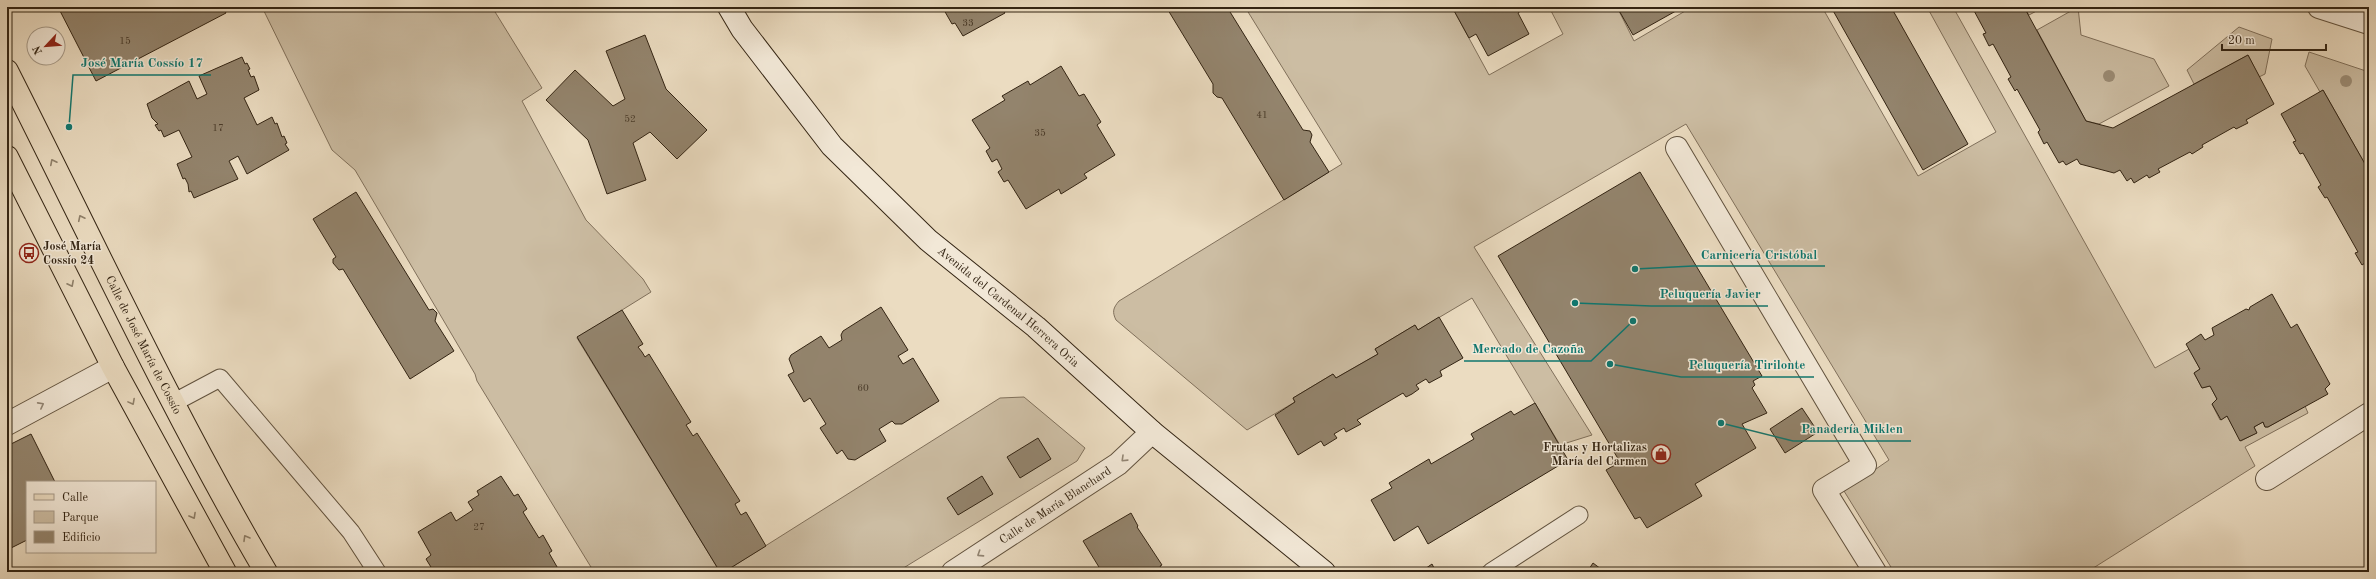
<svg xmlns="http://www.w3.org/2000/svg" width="2376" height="579" viewBox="0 0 2376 579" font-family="'Old Standard TT',serif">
	<rect width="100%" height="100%" fill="#ebdcc1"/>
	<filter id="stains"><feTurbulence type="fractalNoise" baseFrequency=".005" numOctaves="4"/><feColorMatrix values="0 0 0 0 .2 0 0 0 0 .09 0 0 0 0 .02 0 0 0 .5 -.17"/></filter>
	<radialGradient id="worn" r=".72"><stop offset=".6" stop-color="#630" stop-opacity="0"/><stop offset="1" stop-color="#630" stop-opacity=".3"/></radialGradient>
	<!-- green -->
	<path fill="#ccbda3" stroke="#80705b" d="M 262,7 L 492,7 L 542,88 L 522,101 L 586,220 L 643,279 L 651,292 L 577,338 L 720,572 L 594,572 L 477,381 L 475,374 L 355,170 L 332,150 Z
		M 1245,7 L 1452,7 L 1489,75 L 1563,34 L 1549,7 L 1617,7 L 1634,41 L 1692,7 L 1822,7 L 1918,176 L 1996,132 L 1927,7 L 1953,7 L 2155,368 L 2189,349 L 2200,369 L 2194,373 L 2202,388 L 2210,386 L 2217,399 L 2212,404 L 2220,420 L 2227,416 L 2241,441 L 2256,433 L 2254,427 L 2263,422 L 2265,427 L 2268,427 L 2305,406 L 2308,413 L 2245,447 L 2255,466 L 2087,572 L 1894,572 L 1844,491 L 1889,460 L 1686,124 L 1474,247 L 1592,435 L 1560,445 L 1472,298 L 1418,330 L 1415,325 L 1375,349 L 1378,354 L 1336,378 L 1333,374 L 1293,398 L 1295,402 L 1247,430 L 1116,320 C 1112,312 1113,308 1119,301 L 1342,164 Z
		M 2024,7 L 2044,7 L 2029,15 Z
		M 2078,7 L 2081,35 L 2154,59 L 2169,86 L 2099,124 L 2086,121 L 2037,30 Z
		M 2239,27 L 2272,39 L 2265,74 L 2259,77 L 2248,55 L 2194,84 L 2187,70 Z
		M 2309,52 L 2369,72 L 2369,171 L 2323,90 L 2320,92 L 2305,66 Z
		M 1024,397 L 1085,448 L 1077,461 L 897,572 L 724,572 L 1000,398 Z"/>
	<!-- building -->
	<path fill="#93846d" stroke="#332413" d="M 58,7 L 223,7 L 226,13 L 96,81 Z
		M 945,7 L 1001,7 L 1005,13 L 963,36 L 955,23 L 952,24 L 944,10 Z
		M 1160,7 L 1227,7 L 1303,130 L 1310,131 L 1312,135 L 1310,142 L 1329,172 L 1284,200 L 1222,98 L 1217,97 L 1213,93 L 1213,84 L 1168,10 Z
		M 1452,7 L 1521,7 L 1522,10 L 1518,13 L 1529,34 L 1488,56 L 1476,34 L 1469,38 Z
		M 1617,7 L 1683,7 L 1633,35 Z
		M 1831,7 L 1891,7 L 1968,144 L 1923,170 Z
		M 1972,7 L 2024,7 L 2086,121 L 2113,128 L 2248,55 L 2274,104 L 2246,120 L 2248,123 L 2236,129 L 2234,127 L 2202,145 L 2203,147 L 2192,154 L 2190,152 L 2158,169 L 2160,172 L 2149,178 L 2147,175 L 2134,183 L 2131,178 L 2127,181 L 2120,170 L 2114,173 L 2080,164 L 2077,159 L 2066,165 L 2063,161 L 2059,163 L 2047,142 L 2044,144 L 2038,132 L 2040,130 L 2017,89 L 2015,91 L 2008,79 L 2011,77 L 1993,44 L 1989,46 L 1983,34 L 1986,33 Z
		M 645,35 L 666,89 L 707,130 L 677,159 L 650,132 L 633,143 L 646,180 L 607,194 L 588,140 L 546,100 L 575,70 L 613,106 L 625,99 L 606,51 Z
		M 242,57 L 245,64 L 247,63 L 250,69 L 248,70 L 251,77 L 254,76 L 259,90 L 244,98 L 257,125 L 272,117 L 275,124 L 277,123 L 282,137 L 284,136 L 287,143 L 285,144 L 289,150 L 247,174 L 238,156 L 229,161 L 238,179 L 194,198 L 191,191 L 189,192 L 188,184 L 185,178 L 183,179 L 177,164 L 192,157 L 179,130 L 164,137 L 161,130 L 159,131 L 155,125 L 158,124 L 152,118 L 147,104 L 189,81 L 197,99 L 207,94 L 199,76 Z
		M 1061,66 L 1079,96 L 1084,94 L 1101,122 L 1097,125 L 1115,155 L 1084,174 L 1087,178 L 1061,194 L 1059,189 L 1026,209 L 1008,180 L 1004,182 L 998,172 L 1002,169 L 997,159 L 992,162 L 986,151 L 990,148 L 972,120 L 1005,100 L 1002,96 L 1028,81 L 1030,85 Z
		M 2323,90 L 2369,171 L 2369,271 L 2365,263 L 2362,265 L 2355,253 L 2358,252 L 2327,197 L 2325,198 L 2318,187 L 2321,185 L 2303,153 L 2300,154 L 2293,142 L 2296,141 L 2281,114 Z
		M 1640,172 L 1762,376 L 1753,381 L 1755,385 L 1752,388 L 1767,413 L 1742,424 L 1756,448 L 1695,484 L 1702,496 L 1647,528 L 1640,517 L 1635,519 L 1606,470 L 1620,462 L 1498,256 Z
		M 356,192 L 429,310 L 433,309 L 437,313 L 435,321 L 454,351 L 410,379 L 343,269 L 339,270 L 333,263 L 333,259 L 336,257 L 313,219 Z
		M 2272,294 L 2291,328 L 2297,324 L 2330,384 L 2325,389 L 2328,394 L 2268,427 L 2265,427 L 2263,422 L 2254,427 L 2257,433 L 2240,441 L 2227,416 L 2221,420 L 2212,404 L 2217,399 L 2210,386 L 2202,388 L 2194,373 L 2200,369 L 2186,344 L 2201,334 L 2205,340 L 2214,335 L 2212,328 L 2246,309 L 2249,310 L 2250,307 Z
		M 881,307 L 908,350 L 898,356 L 903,364 L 913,358 L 939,401 L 902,424 L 895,424 L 892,421 L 879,429 L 886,441 L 855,460 L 848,459 L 842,450 L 837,454 L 820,428 L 826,424 L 810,398 L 804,402 L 788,375 L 794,372 L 789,359 L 791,355 L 821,336 L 829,348 L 842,340 L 841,335 L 843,331 Z
		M 622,310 L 643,344 L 638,347 L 642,352 L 645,357 L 649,354 L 691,422 L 686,425 L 693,436 L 697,433 L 740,501 L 735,504 L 738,510 L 741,515 L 746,512 L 766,546 L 724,572 L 720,572 L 577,337 Z
		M 1439,317 L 1463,358 L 1440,371 L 1442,376 L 1429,383 L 1426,379 L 1416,385 L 1419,389 L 1412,394 L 1406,397 L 1403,393 L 1357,420 L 1361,424 L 1346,432 L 1344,428 L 1334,434 L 1337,438 L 1324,446 L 1321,441 L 1298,455 L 1275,415 L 1295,402 L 1293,398 L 1333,374 L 1336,378 L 1378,354 L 1375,349 L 1415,325 L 1418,330 Z
		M 1535,403 L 1568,460 L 1428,544 L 1418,526 L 1394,541 L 1371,500 L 1392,488 L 1389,483 L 1429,459 L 1431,464 L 1474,439 L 1471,434 L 1511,411 L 1514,415 Z
		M 1802,408 L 1818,432 L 1785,453 L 1770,429 Z
		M 31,434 L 55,482 L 27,482 L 27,540 L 7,550 L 7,446 Z
		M 1038,438 L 1051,459 L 1020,478 L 1007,457 Z
		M 501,476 L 514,496 L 518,494 L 527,509 L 523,512 L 539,538 L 543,535 L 552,551 L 549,553 L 560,572 L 447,572 L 446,570 L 434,572 L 426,559 L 431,555 L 418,532 L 451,512 L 456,521 L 473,510 L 468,502 L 479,495 L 477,491 Z
		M 982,476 L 993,494 L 958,515 L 947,498 Z
		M 1131,513 L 1138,526 L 1137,527 L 1162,565 L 1160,566 L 1164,572 L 1102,572 L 1083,541 Z
		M 1593,563 L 1605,572 L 1587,572 Z
		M 1432,564 L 1436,572 L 1423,572 L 1422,571 Z"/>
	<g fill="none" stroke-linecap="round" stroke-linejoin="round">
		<defs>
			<path id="lane" d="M 173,403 L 220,378 L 351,532 L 377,572
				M 1491,572 L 1579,515"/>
			<g id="street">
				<path d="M 2319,7 L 2369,23"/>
				<path d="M 1677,148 L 1865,465 L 1824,490 L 1875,572"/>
				<path d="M 7,424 L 113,367"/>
				<path d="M 2267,479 L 2369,414"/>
				<path id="s1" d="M 953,572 L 1118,464 L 1152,432"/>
			</g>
			<g id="secondary">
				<path id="s2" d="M 729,7 L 742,29 L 832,146 L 928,240 L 1036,327 L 1152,432 L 1324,572"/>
			</g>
			<g id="primary">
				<path id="s3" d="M 7,71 C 92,239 171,410 266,572"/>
				<path d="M 7,157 L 113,367 L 225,572"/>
			</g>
		</defs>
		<!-- lane casing -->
		<use href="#lane" stroke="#61523e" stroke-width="19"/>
		<!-- street casing -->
		<use href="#street" stroke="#61523e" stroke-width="24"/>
		<!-- secondary casing -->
		<use href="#secondary" stroke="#332413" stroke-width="24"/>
		<!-- primary casing -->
		<use href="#primary" stroke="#332413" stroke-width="24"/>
		<!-- lane -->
		<use href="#lane" stroke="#f2e8d7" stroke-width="17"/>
		<!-- street -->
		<use href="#street" stroke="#f2e8d7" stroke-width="22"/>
		<!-- secondary -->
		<use href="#secondary" stroke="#f2e8d7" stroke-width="22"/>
		<!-- primary -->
		<use href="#primary" stroke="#ebdcc1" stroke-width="22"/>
	</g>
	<!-- trees -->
	<g fill="#9b8c75">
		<circle cx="2109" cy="76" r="6"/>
		<circle cx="2346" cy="81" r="6"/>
	</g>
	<!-- one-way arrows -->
	<defs><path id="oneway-chevron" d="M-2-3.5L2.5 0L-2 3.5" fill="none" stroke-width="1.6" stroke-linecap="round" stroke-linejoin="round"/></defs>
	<g stroke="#8f806a">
		<use href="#oneway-chevron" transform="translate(53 162) rotate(-117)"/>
		<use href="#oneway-chevron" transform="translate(81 218) rotate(-116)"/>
		<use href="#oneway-chevron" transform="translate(71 284) rotate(63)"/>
		<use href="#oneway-chevron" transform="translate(132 402) rotate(62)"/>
		<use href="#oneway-chevron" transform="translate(193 516) rotate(61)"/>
		<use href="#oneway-chevron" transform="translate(246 538) rotate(-120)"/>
	</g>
	<g stroke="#928675">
		<use href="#oneway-chevron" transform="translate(41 405) rotate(-28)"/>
		<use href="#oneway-chevron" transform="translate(1124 459) rotate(136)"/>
		<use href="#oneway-chevron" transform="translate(980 554) rotate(147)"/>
	</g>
	<!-- icons -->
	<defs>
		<symbol id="bus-ring" viewBox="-11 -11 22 22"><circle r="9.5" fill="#f2e8d7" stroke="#8f2418" stroke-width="1.5"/><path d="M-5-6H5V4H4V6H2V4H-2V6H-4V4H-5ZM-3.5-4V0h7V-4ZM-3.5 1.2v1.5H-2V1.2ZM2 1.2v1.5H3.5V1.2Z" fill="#8f2418"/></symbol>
		<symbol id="shop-ring" viewBox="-11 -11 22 22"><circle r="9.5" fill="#f2e8d7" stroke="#8f2418" stroke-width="1.5"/><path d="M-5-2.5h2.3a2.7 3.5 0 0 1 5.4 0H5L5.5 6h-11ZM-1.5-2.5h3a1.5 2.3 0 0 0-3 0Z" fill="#8f2418"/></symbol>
	</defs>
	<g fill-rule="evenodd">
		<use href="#bus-ring" x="18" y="242" width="22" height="22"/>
		<use href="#shop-ring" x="1650" y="443" width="22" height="22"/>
	</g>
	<g text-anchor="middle" stroke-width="3" stroke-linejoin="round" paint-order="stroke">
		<!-- number labels -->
		<g font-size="10" fill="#4b3c2a">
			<text x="968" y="26">33</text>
			<text x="125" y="44">15</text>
			<text x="1262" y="118">41</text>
			<text x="630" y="122">52</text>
			<text x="218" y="131">17</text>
			<text x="1040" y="136">35</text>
			<text x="863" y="391">60</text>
			<text x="479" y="530">27</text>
		</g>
		<!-- poi labels -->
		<g font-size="12" font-weight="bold" fill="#332413" stroke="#f2e8d7" text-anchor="start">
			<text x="43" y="250">José María<tspan x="43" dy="14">Cossío 24</tspan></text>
			<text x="1647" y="451" text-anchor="end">Frutas y Hortalizas<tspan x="1647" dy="14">María del Carmen</tspan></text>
		</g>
		<!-- street labels -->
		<g font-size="12" fill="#332413" stroke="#f2e8d7">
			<text dy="4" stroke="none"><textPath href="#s2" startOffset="412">Avenida del Cardenal Herrera Oria</textPath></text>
			<text dy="4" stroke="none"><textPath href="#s3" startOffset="306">Calle de José María de Cossío</textPath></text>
			<text dy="4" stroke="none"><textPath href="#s1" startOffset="122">Calle de María Blanchard</textPath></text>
		</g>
	</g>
	<!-- callouts -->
	<path fill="none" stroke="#0f766e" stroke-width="1.5" d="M69 127L73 75H211M1635 269L1693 266H1825M1575 303L1651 306H1768M1633 321L1591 361H1464M1610 364L1681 377H1814M1721 423L1793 441H1911"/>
	<g fill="#0f766e" stroke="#f2e8d7" stroke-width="1.5">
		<circle cx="69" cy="127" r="4"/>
		<circle cx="1635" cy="269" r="4"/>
		<circle cx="1575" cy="303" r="4"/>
		<circle cx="1633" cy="321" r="4"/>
		<circle cx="1610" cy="364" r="4"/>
		<circle cx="1721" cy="423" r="4"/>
	</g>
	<g font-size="13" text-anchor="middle" font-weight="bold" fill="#0f766e" stroke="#f2e8d7" stroke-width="3" stroke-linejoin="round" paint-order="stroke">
		<text x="142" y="67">José María Cossío 17</text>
		<text x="1759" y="259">Carnicería Cristóbal</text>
		<text x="1710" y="298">Peluquería Javier</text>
		<text x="1528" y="353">Mercado de Cazoña</text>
		<text x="1747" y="369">Peluquería Tirilonte</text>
		<text x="1852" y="433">Panadería Miklen</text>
	</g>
	<!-- margin -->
	<rect width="2376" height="579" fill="none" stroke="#ebdcc1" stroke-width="24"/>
	<rect x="8" y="8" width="2360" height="563" fill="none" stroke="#332413" stroke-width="2"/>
	<rect x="12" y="12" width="2352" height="555" fill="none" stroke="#332413"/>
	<!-- legend -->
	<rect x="26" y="481" width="130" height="72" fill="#f2e8d7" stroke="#a69a89"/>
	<rect x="34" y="494" width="20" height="6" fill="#ebdcc1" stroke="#a69a89"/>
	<text x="62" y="501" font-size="12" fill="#332413">Calle</text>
	<rect x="34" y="511" width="20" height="12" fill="#ccbda3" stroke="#a69a89"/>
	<text x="62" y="521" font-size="12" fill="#332413">Parque</text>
	<rect x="34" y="531" width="20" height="12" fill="#93846d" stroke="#a69a89"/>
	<text x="62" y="541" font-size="12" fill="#332413">Edificio</text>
	<!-- north arrow -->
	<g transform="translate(46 46) rotate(244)"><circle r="19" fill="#f2e8d7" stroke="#a69a89"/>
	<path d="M0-3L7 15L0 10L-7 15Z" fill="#8f2418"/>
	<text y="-6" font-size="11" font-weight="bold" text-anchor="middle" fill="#332413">N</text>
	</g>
	<!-- scale -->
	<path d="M2222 44v6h104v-6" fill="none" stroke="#332413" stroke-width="2"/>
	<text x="2228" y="44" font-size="12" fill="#332413" stroke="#f2e8d7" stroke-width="3" paint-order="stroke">20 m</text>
	<rect width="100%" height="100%" filter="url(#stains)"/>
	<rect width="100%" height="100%" fill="url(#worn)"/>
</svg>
